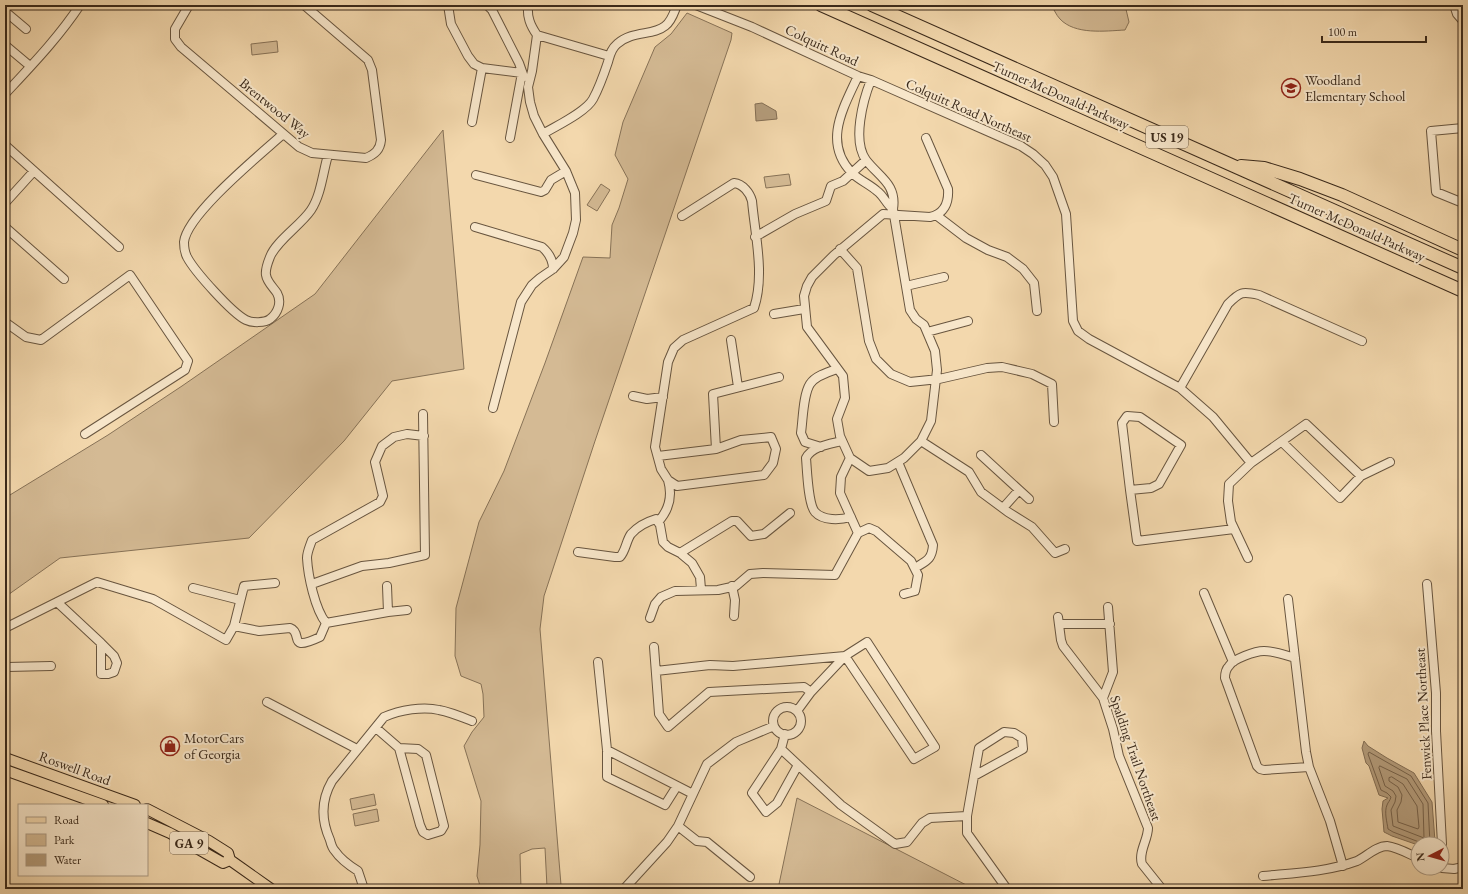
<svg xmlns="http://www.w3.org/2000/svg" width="1468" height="894" viewBox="0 0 1468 894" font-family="'EB Garamond',serif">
	<rect width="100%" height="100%" fill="#f3d8ad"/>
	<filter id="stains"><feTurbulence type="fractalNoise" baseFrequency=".005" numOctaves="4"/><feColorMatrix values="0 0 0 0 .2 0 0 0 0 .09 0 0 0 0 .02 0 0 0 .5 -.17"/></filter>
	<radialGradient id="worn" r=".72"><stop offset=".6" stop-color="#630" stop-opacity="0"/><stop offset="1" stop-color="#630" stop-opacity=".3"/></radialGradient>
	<!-- green -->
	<path fill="#d4ba94" stroke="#877257" d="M 1051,5 L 1125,5 L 1129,22 L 1125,30 C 1105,31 1075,35 1060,19 C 1056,15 1054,9 1051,5 Z
		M 687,13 L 732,33 L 731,40 L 595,441 L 544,596 L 540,629 L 561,885 L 547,887 L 545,848 L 532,849 L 520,854 L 521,889 L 481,889 L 477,876 L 480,845 L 481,801 L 464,746 L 472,732 L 484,717 L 483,694 L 481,684 L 461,676 L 455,656 L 456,608 L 479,522 L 504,471 L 545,363 L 583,257 L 610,258 L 612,225 L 619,208 L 628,179 L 615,155 L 623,122 L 655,47 L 671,34 Z
		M 277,41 L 278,52 L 252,55 L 251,44 Z
		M 443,130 L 464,369 L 392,381 L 344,441 L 249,538 L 60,558 L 5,597 L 5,498 L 108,435 L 182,386 L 315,294 Z
		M 789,174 L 791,185 L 766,188 L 764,177 Z
		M 601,184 L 610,190 L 597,211 L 587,205 Z
		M 374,794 L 376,805 L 352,810 L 350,799 Z
		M 797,798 L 974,889 L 778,889 Z
		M 377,809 L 379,821 L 355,826 L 353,814 Z"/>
	<!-- water -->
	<path fill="#b49c7b" stroke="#836e54" d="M 762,103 L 776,111 L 777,119 L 756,121 L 755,104 Z
		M 1364,741 L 1368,746 L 1387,758 L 1414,773 L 1432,802 L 1435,841 L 1433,844 L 1418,844 L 1418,845 L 1392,836 L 1384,832 L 1382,809 L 1383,801 L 1388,798 L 1379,795 L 1369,766 L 1366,763 L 1362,748 Z"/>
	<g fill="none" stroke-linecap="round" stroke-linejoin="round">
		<!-- shore -->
		<path stroke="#77624a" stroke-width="1" d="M 1380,766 L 1407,779 L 1423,804 L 1424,838 L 1393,826 L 1391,810 L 1395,802 L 1396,796 L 1393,791 L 1385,786 L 1379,768 Z
			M 1392,777 L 1403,784 L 1417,806 L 1419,827 L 1418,829 L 1398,822 L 1397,810 L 1401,802 L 1402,795 L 1398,787 L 1389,781 L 1389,778 Z
			M 1422,844 L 1419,842 L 1393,832 L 1388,829 C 1387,822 1384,812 1387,805 C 1388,802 1390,801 1391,797 L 1387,793 L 1381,790 L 1368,754 L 1369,752 L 1411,776 L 1428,803 L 1430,844"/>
		<defs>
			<path id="minor" d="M 189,5 L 175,29 L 175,39 L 181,47 L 299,147 L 312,153 L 366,158 C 375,154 380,150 381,140 L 372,70 L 368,60 L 304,5
				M 448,5 L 451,24 L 468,56 L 474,64 L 482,68 L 522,73
				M 487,5 L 492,10 L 519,63 L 524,77
				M 528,5 C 527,17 530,25 537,35 L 609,56
				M 696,5 L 752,27 L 858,76 L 871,80 L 1021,146 L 1033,154 L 1045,165 L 1053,177 L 1066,214 L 1073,321 L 1078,331 L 1089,339 L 1180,388 L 1213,417 L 1251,463
				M 1454,5 L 1457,14 L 1463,21
				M 5,14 L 7,13 L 26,29
				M 5,45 L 30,66
				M 858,76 C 844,107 822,142 852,173 C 859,180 869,184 877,191 C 884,196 886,204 893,209
				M 5,94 C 31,66 59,37 80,5
				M 472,122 L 482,68
				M 1463,128 L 1431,131 L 1436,192 L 1463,203
				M 283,134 C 261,154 187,214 184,242 C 184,246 185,253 187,257 C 195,272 232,313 246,320 C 252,323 265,323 270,319 C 278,313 282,302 277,293 C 273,287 267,282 266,275 C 265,269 268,262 270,257 C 276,241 301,225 311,210 C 321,195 323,172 328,155
				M 543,134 C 556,126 586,112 593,99 C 599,88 604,74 608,62 C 610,55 611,49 617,44 C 633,30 653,36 665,26 C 672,21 674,12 677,5
				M 510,138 L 522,73
				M 5,145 L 119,247
				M 476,175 L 541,192 L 545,190 L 551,180 L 566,171
				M 5,203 L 34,171
				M 936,215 L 966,238 L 988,250 L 1007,257 L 1023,269 L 1034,283 L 1037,311
				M 682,216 L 734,183 C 743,184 750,193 752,201 C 755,235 765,275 754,308 L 683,340 L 674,348 L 668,362 L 655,447 L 661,469 L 668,480 L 677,486 L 764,475 L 773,463 L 776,449 L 771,437 L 741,440 L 716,449 L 713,394 L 779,377
				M 5,227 L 64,279
				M 475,227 L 542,247 C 549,253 553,259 553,269
				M 755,237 L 795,214 L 826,201 L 831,186 L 843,181 L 866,160
				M 840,249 L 857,268 L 869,341 L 876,359 L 891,374 L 910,382 L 939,379 L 987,368 L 1002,367 L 1032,374 L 1052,384 L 1054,422
				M 906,286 L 944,277
				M 774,314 L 804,309
				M 5,322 L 26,337 L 41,340 L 130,275 L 188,361 L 185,370 L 85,434
				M 927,332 L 968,321
				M 731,340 L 738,387
				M 1180,388 L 1228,304 C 1240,292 1242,291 1259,295 L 1362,341
				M 633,396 L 647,399 L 663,397
				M 493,408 L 521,302 L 532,285 L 540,278 L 553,269 L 564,257 L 573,233 L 576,220 L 575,193 L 566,171 L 543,134 L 534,116 L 530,102 L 528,87 L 532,71 L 537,35
				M 1127,416 L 1140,417 L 1181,445 L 1159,484 L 1151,488 L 1130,490 L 1122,423 Z
				M 842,441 C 830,444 812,446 806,458 C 807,469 808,504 815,512 C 823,521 840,520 851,517
				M 921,441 L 969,472 L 981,492 L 1008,512 L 1032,527 L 1055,553 L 1065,549
				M 1282,442 L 1340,498 L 1361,476 L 1390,462
				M 821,447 L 805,442 L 801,433 C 803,419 803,395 810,384 C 815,376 828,372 837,369
				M 981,455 L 1029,499
				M 658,456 L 716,449
				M 850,458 L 869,471 L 888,468 L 904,458 L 921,441 L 931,421 L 937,370 L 935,351 L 924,325 L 916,319 L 910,310 L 893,209 C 897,184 879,177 866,160 C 852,141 863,100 871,80
				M 898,462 L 933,545 C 932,560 926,561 915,568
				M 1130,490 L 1137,541 L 1234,529
				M 1003,508 L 1019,490
				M 658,522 C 669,510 673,497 668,480
				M 858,533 L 869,528 L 876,531 L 911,561 L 918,575 L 915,591 L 904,594
				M 578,552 L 615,557 L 620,557 C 626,550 626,541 631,534 C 638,526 646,522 656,519 L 660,525 L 663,542 L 668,547 L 680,553 L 692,563 L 700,577 L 701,589
				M 680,553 L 732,521 L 737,521 L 751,536 L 764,534 L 790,513
				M 1248,558 L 1231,522 L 1228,501 L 1229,484 L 1251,463 L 1306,424 L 1361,476
				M 312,584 L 362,566 L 389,563 L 425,555 L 423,414
				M 1427,584 L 1436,693 L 1436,731 L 1442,844
				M 387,586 L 388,612
				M 732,586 L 735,600 L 734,616
				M 193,588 L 240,600
				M 1204,593 L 1233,662
				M 1288,599 L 1306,752 L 1309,767 L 1330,821 L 1343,866
				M 57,602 L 101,643 L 101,674 L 108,674 L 114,672 L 117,663 L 114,656 L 101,643
				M 1058,617 L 1061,640 L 1063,646 L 1103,698 L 1113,729 L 1119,756 L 1148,828 C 1148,840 1138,852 1142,864 L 1162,889
				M 650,618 L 655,604 L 661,597 L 675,591 L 718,590 L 736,586 L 750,574 L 763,573 L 835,575 L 858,533 L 840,493 L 841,477 L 850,458 L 840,436 L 837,419 L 845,398 L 843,376 L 807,327 L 804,296 L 807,286 L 812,277 L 834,255 L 883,214 L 930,217 C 944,214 949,203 948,189 L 926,138
				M 326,623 C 315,609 308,576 307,558 C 307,552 310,546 312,540 L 380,502 L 383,496 L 375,462 L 382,446 L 394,437 L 407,434 L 424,436
				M 1060,624 L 1110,624
				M 234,626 L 244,586 L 275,583
				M 5,628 L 97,582 L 153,599 L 226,640 L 234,626 L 259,631 L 290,628 C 304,633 286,653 320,637 L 326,623 L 388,612 L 407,610
				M 867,642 L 935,747 L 914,759 L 845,656 Z
				M 654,647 L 659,714 L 668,727 L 709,692 L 804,687 L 811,692
				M 1295,658 C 1285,655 1275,651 1264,651 C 1255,651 1233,659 1229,666 C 1226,669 1225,673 1225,678 L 1257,766 L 1260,769 L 1264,770 L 1309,767
				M 598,662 L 607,750 L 607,777 L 665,805 L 677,786
				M 5,665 L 7,667 L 51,666
				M 656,671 L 710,665 L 733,666 L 845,656
				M 1103,698 L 1113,672 L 1108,607
				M 267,702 L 357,749
				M773 721a14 14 0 1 1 28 0a14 14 0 1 1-28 0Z
				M 797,711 L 811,692 L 845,656
				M 376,728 L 399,748 L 420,825 L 423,832 L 428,835 L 441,831 L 444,826 L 426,755 L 418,749 L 399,748
				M 1004,732 L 1014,733 L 1022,738 L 1023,749 L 974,776 L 979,748 Z
				M 785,734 L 781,749 L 841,805 L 895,844 L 907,842 L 922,823 L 930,818 L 967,816
				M 781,749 L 752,793 L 766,812 L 777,803 L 798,765
				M 607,750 L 693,794
				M 974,776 L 967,816 L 967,833 L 1007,889
				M 678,826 L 697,841 L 707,842 L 750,877
				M 1442,868 L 1454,869 L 1463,867
				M 1263,876 C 1294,873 1327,872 1357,861 C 1366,857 1376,846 1387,846 C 1397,847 1409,854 1418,858
				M 364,889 L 358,871 C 350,866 341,860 335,851 C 332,848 331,844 330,840 C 321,820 321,800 332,781 L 384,717 C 400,710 423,706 439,710 C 450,712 462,717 472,721
				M 624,889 L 667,842 L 678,826 L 707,764 L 736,742 L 774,726"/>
			<path id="major" d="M 5,758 L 135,805
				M 5,770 L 103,805
				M 147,809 L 209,841 L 228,853 L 230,860 L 271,889
				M 147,823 L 170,833 L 223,863 L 230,860"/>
			<path id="highway" d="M 821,5 L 1463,291
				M 872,5 L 1463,268
				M 1241,166 L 1264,168 L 1300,179 L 1342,195 L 1463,250"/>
		</defs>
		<!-- minor casing -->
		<use href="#minor" stroke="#68553f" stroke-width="10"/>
		<!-- major casing -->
		<use href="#major" stroke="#3a291a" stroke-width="12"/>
		<!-- highway casing -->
		<use href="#highway" stroke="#3a291a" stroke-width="14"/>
		<!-- minor -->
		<use href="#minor" stroke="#f7e6ca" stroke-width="8"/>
		<!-- major -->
		<use href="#major" stroke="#f3d8ad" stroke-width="10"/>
		<!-- highway -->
		<use href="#highway" stroke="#f3d8ad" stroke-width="12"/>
	</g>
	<!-- icons -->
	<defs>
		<symbol id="school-ring" viewBox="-11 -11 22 22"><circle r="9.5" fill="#f7e6ca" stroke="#8f2418" stroke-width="1.5"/><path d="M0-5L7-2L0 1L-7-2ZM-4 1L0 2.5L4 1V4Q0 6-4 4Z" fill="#8f2418"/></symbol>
		<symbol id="shop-ring" viewBox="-11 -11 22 22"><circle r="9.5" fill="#f7e6ca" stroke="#8f2418" stroke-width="1.5"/><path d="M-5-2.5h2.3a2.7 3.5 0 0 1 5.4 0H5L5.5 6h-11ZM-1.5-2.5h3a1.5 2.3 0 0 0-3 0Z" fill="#8f2418"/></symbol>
	</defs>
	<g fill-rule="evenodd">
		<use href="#school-ring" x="1280" y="77" width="22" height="22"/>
		<use href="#shop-ring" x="159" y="735" width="22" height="22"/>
	</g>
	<g text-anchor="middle" stroke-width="4" stroke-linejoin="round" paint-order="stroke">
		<!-- shield labels -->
		<g fill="#f7e6ca" stroke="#73624f" stroke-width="1">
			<rect x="1146" y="126" width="42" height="22" rx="3"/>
			<rect x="170" y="832" width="38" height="22" rx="3"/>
		</g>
		<g font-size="13" font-weight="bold" fill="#3a291a">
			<text x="1167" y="142">US 19</text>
			<text x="189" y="848">GA 9</text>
		</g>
		<!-- street labels -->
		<g font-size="14" fill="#3a291a" stroke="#f7e6ca">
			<text transform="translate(822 45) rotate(25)" y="5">Colquitt Road</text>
			<text transform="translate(1061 95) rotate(24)" y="5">Turner McDonald Parkway</text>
			<text transform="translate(275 108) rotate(39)" y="5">Brentwood Way</text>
			<text transform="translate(969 110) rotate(24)" y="5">Colquitt Road Northeast</text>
			<text transform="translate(1357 227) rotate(24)" y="5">Turner McDonald Parkway</text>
			<text transform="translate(1423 714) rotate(-93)" y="5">Fenwick Place Northeast</text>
			<text transform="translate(1136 758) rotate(71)" y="5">Spalding Trail Northeast</text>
			<text transform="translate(75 768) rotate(20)" y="5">Roswell Road</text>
		</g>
		<!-- poi labels -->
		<g font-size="14" fill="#3a291a" stroke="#f7e6ca" text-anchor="start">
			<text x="1305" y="85">Woodland<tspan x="1305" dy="16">Elementary School</tspan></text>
			<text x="184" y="743">MotorCars<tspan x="184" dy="16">of Georgia</tspan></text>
		</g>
	</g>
	<!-- margin -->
	<rect width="1468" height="894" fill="none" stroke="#f3d8ad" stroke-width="20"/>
	<rect x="6" y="6" width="1456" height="882" fill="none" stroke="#3a291a" stroke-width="2"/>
	<rect x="10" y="10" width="1448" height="874" fill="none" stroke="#3a291a"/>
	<!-- legend -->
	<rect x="18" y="804" width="130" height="72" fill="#f7e6ca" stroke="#ab9a84"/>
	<rect x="26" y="817" width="20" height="6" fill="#f3d8ad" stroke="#ab9a84"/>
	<text x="54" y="824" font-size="12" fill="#3a291a">Road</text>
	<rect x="26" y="834" width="20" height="12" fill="#d4ba94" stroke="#ab9a84"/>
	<text x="54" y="844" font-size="12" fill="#3a291a">Park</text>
	<rect x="26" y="854" width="20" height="12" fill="#b49c7b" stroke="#ab9a84"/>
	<text x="54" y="864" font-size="12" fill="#3a291a">Water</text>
	<!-- north arrow -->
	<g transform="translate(1430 856) rotate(264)"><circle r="19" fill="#f7e6ca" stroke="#ab9a84"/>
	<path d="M0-3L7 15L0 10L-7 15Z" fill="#8f2418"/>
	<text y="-6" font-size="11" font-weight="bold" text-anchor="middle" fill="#3a291a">N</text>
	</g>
	<!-- scale -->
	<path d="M1322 36v6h104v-6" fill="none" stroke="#3a291a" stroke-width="2"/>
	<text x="1328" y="36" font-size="12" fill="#3a291a" stroke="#f7e6ca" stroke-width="3" paint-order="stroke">100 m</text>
	<rect width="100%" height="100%" filter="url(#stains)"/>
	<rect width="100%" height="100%" fill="url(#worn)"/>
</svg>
